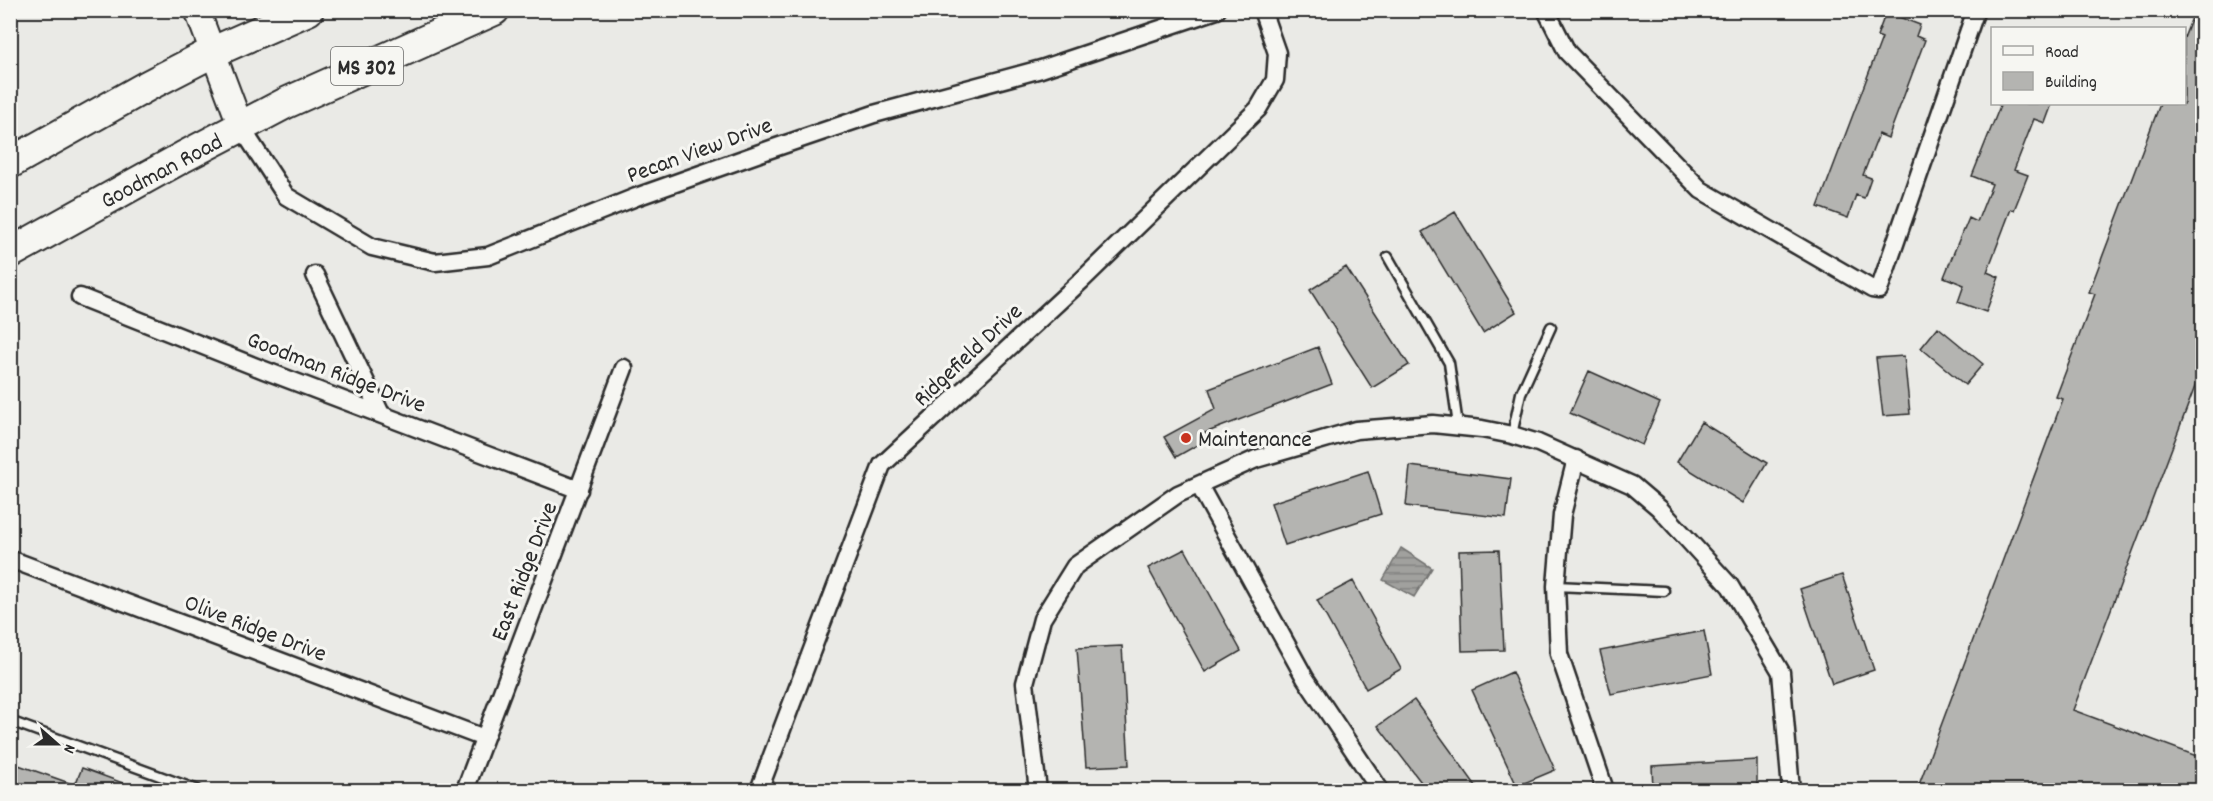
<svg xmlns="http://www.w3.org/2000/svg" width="2213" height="801" viewBox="0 0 2213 801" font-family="Dekko,sans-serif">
	<defs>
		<pattern id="water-rules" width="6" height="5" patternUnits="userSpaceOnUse" patternTransform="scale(1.5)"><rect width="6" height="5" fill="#a1a19e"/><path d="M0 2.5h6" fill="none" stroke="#838381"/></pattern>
	</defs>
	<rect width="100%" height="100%" fill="#eaeae6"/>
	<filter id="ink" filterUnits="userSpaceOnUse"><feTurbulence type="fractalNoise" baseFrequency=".0167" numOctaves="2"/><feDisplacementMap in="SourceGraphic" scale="12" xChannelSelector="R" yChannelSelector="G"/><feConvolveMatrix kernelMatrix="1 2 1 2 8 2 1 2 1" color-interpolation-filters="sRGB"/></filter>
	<g filter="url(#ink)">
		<!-- water -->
		<path fill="url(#water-rules)" stroke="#727270" stroke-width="1.5" d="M 1401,548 L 1432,568 L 1414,597 L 1383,580 Z"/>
		<!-- building -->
		<path fill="#b4b4b1" stroke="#2b2b2b" stroke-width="1.5" d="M 2195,10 L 2202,10 L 2202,368 L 2073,710 L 2202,758 L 2202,790 L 1917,790 L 2063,399 L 2056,397 L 2095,294 L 2089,292 L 2160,104 L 2184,104 L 2184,38 Z
			M 1886,12 L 1920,25 L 1916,36 L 1925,40 L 1888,138 L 1879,134 L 1863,175 L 1871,178 L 1864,198 L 1856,195 L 1848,218 L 1818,207 L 1882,38 L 1877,36 Z
			M 1998,104 L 2052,104 L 2045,123 L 2034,119 L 2014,170 L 2028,175 L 2014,210 L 2011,209 L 1987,272 L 1999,277 L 1986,312 L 1958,302 L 1964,285 L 1944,277 L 1963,230 L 1964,230 L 1969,218 L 1977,222 L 1992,184 L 1972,176 L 2000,106 Z
			M 1455,212 L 1516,312 L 1483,333 L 1422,232 Z
			M 1346,267 L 1409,365 L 1372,388 L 1310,290 Z
			M 1938,327 L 1983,364 L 1965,385 L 1921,348 Z
			M 1318,347 L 1332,384 L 1205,433 L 1208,439 L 1176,457 L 1164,437 L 1216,409 L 1209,389 Z
			M 1904,356 L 1910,414 L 1883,416 L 1876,358 Z
			M 1589,371 L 1660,403 L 1642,445 L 1570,413 Z
			M 1701,422 L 1767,463 L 1743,503 L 1677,462 Z
			M 1410,466 L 1511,479 L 1506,518 L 1406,506 Z
			M 1368,471 L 1381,514 L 1285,545 L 1271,503 Z
			M 1185,549 L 1241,651 L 1205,672 L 1148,568 Z
			M 1499,550 L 1504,650 L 1462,651 L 1459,551 Z
			M 1842,575 L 1874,670 L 1832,684 L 1800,589 Z
			M 1353,581 L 1401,669 L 1366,689 L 1317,600 Z
			M 1704,631 L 1712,674 L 1611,694 L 1600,651 Z
			M 1122,646 L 1129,765 L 1086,767 L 1077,648 Z
			M 1512,672 L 1555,770 L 1517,786 L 1472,690 Z
			M 1414,700 L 1479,790 L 1427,790 L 1378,726 Z
			M 1757,760 L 1757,790 L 1653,790 L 1652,766 Z
			M 10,762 L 75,785 L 82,768 L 139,789 L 139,790 L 10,790 Z"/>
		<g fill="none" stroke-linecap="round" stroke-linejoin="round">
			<defs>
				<path id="lane" d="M 1388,257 L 1449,363 L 1458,425
					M 1512,435 L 1521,393 L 1551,327
					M 1556,586 L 1664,591
					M 10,721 L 198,790"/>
				<path id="street" d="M 1546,10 L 1567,52 L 1701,190 L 1872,289 L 1879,290 L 1976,10
					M 241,127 L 286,196 L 372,247 L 435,262 L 488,256 L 636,197 L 771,149 L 874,114 L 1041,69 L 1217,10
					M 315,275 L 381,414
					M 80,297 L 264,370 L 579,490
					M 1576,459 L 1562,515 L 1556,586 L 1559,654 L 1605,790
					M 1199,485 L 1305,678 L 1380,790
					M 10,559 L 484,738
					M 465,790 L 624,368
					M 759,790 L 882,465 L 1081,281 L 1258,109 L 1275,80 L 1277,53 L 1262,10
					M 1038,790 L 1025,683 L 1042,619 L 1075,566 L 1178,494 L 1256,459 L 1356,430 L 1433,424 L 1482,429 L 1512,435 L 1538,443 L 1632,485 L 1659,508 L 1730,586 L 1781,672 L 1791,790"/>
				<path id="secondary" d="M 197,10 L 241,127"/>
				<path id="highway" d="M 10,163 L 149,85 L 213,52 L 308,10
					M 10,253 L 183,157 L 286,103 L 494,10"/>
			</defs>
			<!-- lane casing -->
			<use href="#lane" stroke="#2b2b2b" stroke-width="13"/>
			<!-- street casing -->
			<use href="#street" stroke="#2b2b2b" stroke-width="21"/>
			<!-- secondary casing -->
			<use href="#secondary" stroke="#2b2b2b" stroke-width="28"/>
			<!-- highway casing -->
			<use href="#highway" stroke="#2b2b2b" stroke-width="34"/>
			<!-- lane -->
			<use href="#lane" stroke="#f6f6f2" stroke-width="8"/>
			<!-- street -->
			<use href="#street" stroke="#f6f6f2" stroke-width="16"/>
			<!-- secondary -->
			<use href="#secondary" stroke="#f6f6f2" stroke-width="24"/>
			<!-- highway -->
			<use href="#highway" stroke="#f6f6f2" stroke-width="30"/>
		</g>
	</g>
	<!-- markers -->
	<circle fill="#c8321e" stroke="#f6f6f2" stroke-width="2" cx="1186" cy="438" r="6"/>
	<g text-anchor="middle" stroke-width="6" stroke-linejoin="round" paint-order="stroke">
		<!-- shield labels -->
		<rect fill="#f6f6f2" stroke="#686867" stroke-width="1.5" x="331" y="47" width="72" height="38" rx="4.5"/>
		<g font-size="22" font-weight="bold" fill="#2b2b2b">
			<text x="367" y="74">MS 302</text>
		</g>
		<!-- street labels -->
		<g font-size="24" fill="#2b2b2b" stroke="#f6f6f2">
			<text transform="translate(699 149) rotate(-20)" y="8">Pecan View Drive</text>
			<text transform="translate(161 170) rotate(-28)" y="8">Goodman Road</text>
			<text transform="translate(967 354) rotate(-43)" y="8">Ridgefield Drive</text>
			<text transform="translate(337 371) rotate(21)" y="8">Goodman Ridge Drive</text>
			<text transform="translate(523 571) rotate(-69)" y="8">East Ridge Drive</text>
			<text transform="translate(256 627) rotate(21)" y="8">Olive Ridge Drive</text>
		</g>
		<!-- poi labels -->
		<g font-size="24" fill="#2b2b2b" stroke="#f6f6f2" text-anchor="start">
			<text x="1198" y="446">Maintenance</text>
		</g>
	</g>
	<!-- margin -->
	<rect width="2213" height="801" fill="none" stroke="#f6f6f2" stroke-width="36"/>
	<rect x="18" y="18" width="2177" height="765" fill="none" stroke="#2b2b2b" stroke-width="2" filter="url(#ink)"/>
	<!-- legend -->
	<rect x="1991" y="27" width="195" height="78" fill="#f6f6f2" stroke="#a5a5a2" stroke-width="1.5"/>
	<rect x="2003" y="46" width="30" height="9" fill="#f6f6f2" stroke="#a5a5a2" stroke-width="1.5"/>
	<text x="2045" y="57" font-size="18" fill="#2b2b2b">Road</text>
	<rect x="2003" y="72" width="30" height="18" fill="#b4b4b1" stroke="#a5a5a2" stroke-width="1.5"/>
	<text x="2045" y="87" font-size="18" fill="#2b2b2b">Building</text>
	<!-- north arrow -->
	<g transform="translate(57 744) rotate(111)" stroke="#f6f6f2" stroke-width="4.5" paint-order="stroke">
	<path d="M0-4.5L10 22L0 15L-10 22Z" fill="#2b2b2b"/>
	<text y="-9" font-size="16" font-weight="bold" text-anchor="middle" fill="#2b2b2b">N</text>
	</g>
</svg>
